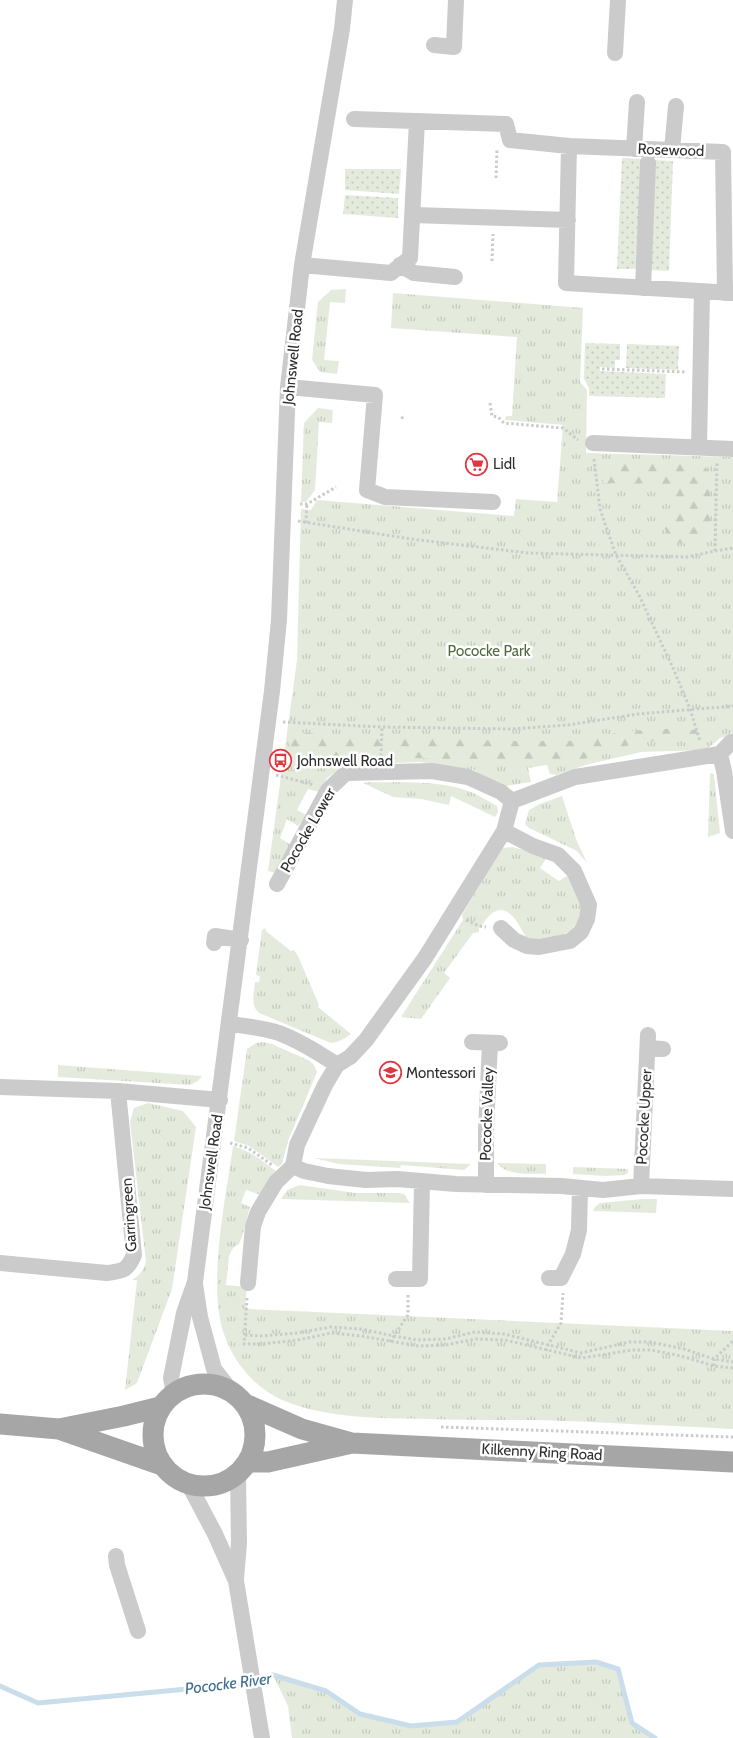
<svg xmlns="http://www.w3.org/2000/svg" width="733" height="1738" viewBox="0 0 733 1738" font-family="Cabin,sans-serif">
	<defs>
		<pattern id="grass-tufts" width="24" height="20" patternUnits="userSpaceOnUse" patternTransform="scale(1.25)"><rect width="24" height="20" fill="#e4ebdd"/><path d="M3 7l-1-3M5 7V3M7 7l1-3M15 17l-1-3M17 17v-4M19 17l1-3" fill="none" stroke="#c4cabe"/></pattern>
		<pattern id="forest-firs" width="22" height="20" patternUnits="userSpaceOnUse" patternTransform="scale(1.25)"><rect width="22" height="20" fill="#e4ebdd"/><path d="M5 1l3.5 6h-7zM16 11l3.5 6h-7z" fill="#c4cabe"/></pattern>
		<pattern id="garden-dots" width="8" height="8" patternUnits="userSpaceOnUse" patternTransform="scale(1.25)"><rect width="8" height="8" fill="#e4ebdd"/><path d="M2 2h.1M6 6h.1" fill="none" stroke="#c4cabe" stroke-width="1.8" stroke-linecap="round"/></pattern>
	</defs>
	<rect width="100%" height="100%" fill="#fff"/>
	<!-- grass -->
	<path fill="url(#grass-tufts)" d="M 346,289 L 345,303 L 330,302 L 324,360 L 339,361 L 337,374 L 320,372 L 312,360 L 318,302 L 331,290 Z
		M 393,293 L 583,308 L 580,382 L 587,390 L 586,453 L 733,457 L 733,734 L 720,738 L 706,750 L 641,752 L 589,764 L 556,775 L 550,774 L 547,765 L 528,768 L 531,782 L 507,786 L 491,782 L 474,770 L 420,762 L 345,765 L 327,778 L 319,792 L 308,789 L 297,810 L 308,816 L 298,826 L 287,819 L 280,838 L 291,845 L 276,873 L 268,871 L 297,660 L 301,509 L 311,510 L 317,500 L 514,516 L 516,499 L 557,502 L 563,425 L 505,420 L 506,416 L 512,416 L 517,337 L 391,328 Z
		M 318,408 L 333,410 L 332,423 L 319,422 L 315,490 L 306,502 L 301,502 L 304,423 Z
		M 710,773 L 714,774 L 720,833 L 708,837 Z
		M 371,782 C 402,783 436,780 465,790 C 476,793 487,801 497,806 L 498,812 L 495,817 L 451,796 L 449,805 L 421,799 L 393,797 L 363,783 Z
		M 562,796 L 576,839 L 587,863 L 577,851 L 529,828 L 525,824 L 529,810 L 540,804 Z
		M 512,847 L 548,856 L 540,868 L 559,881 L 568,875 C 571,880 578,885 579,891 C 586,914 577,933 553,938 C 545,939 537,939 529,939 L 526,938 C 519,925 507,898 489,916 C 485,920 483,924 479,928 L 479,932 L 473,933 L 444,973 L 450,978 L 421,1019 L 401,1017 L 463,920 L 462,915 L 502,848 Z
		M 266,928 L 266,931 L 291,951 L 294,950 L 298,956 L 319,1005 L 318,1007 L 351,1034 C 345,1039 338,1042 331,1043 L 259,1013 C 250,1005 254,993 255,982 L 259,982 L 260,976 L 256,975 L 262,930 Z
		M 263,1042 L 272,1044 L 310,1061 L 314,1065 L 317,1072 L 288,1141 L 282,1164 L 278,1167 L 249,1146 L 234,1141 L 247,1049 L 256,1043 Z
		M 58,1065 L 202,1076 L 198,1081 L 190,1085 L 58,1077 Z
		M 148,1103 L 183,1111 L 196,1127 L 172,1289 L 137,1383 L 125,1390 L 137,1280 L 132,1280 C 140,1275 143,1271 146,1262 L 130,1122 L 134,1108 Z
		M 233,1146 C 251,1151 263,1161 278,1173 L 261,1195 L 246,1190 L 241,1203 L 250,1207 L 242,1237 L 239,1244 L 233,1248 L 229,1256 L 226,1285 L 247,1287 L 245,1306 L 249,1309 L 733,1331 L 733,1429 C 668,1426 602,1422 537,1420 C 500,1420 464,1420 427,1419 C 379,1418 327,1419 282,1400 C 254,1387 234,1363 224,1334 C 207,1286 226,1197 233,1146 Z
		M 314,1158 L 471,1164 L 464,1170 L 401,1165 L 400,1168 L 339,1164 Z
		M 497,1163 L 546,1164 L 546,1174 C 530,1173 508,1177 497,1163 Z
		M 573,1167 L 628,1169 L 628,1173 L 625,1175 L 605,1176 L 573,1174 Z
		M 300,1185 L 355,1193 L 398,1193 L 404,1194 L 410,1203 L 281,1199 L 287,1190 Z
		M 643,1199 L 657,1199 L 656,1213 L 593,1211 L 595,1207 L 600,1203 Z
		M 596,1662 L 618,1669 L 632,1723 L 655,1738 L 292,1738 L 288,1706 L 273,1675 L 326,1691 L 360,1714 L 411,1726 L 457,1722 L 539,1665 Z"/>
	<!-- forest -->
	<path fill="url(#forest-firs)" d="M 604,460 L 702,463 L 710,473 L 710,528 L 692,544 L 674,543 L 659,520 L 672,512 C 670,500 663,488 651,485 C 642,482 615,484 603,483 Z
		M 733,721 L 691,736 L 633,744 L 574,762 L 519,764 L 453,762 L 425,758 L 288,763 L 290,732 L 501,741 L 568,741 L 629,731 L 670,729 L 692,730 Z"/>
	<!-- garden -->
	<path fill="url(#garden-dots)" d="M 622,158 L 644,159 L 639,269 L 617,269 Z
		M 655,160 L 673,161 L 669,271 L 650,270 Z
		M 345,169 L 401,169 L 399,194 L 345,190 Z
		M 345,195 L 398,198 L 398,218 L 343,214 Z
		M 585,343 L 620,344 L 620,360 L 615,360 L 615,368 L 600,367 L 600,371 L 666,374 L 665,398 L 589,396 L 589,388 L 584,379 Z
		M 627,344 L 679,346 L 678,370 L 626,368 Z"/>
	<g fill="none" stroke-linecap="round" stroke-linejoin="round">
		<!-- stream -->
		<path stroke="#c9ddeb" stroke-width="5" d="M 0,1686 L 38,1703 L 241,1684 L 273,1675 L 326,1691 L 360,1714 L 411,1726 L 457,1722 L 539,1665 L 596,1662 L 618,1669 L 632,1723 L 655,1738"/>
		<!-- path -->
		<path stroke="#cbcbcb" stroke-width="3" stroke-dasharray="2.5 2.5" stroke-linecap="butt" d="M 496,178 L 497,150
			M 492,261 L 493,234
			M 602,369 L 686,372
			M 490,403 L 492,416 L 498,417 L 504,423 L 563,428 L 578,440
			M 402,419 L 403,414
			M 594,459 L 600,509 L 616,555 L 639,595 L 673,668 L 690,709 L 700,741
			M 300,504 L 307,504 L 336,487
			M 298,521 L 411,539 L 528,553 L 687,557 L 715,551 L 717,462
			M 306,523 L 307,504
			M 715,551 L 733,548
			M 283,722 L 382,727 L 511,729 L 568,725 L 638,714 L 733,706
			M 381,756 L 382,727
			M 276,775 L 314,785
			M 466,920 L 479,926 L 486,927
			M 230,1143 L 248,1148 L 272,1165
			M 247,1298 L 244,1344 L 262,1344 L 298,1340 L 331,1333 L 361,1336 L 418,1346 L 446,1345 L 475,1339 L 505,1340 L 582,1358 L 632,1350 L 651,1350 L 681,1356 L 714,1366 L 733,1368
			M 245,1335 L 261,1336 L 297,1333 L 331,1327 L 361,1329 L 394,1336 L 417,1340 L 445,1339 L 475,1332 L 504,1334 L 581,1353 L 629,1342 L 650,1342 L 684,1349 L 714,1359 L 733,1362
			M 390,1342 L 408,1315 L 408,1295
			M 546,1351 L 548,1345 L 561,1323 L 563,1293
			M 714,1366 L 714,1359 L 733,1341
			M 441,1427 L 733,1437"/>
		<!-- minor -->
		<path stroke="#cbcbcb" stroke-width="16" d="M 434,45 L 454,47 L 456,0
			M 615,53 L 618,0
			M 354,119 L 506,124 L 510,140 L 569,146 L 723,152 L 725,293
			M 569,146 L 566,283 L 733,293
			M 634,149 L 637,102
			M 672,150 L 676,106
			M 413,215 L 568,220
			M 302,265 L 391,273 L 410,258 L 417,121
			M 400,265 L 414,273 L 455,277
			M 643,288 L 648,163
			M 288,387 L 375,395 L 367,490 L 385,497 L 493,502
			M 593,443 L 733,449
			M 699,447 L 702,292
			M 720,754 L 724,771 L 733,831
			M 277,884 L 328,790 L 346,773 L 432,771 L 468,777 L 501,792 L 512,801
			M 501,928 L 514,940 L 527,946 L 539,947 L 570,941 L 581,932 L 587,919 L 589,905 L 574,871 L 558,855 L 533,846 L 504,831
			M 214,943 L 215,936 L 241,940
			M 230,1024 C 246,1026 264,1028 279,1033 C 300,1041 319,1053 337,1065 L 325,1085 L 297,1145 L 293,1166 L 276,1182 L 258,1212 L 253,1226 L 248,1283
			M 472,1042 L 500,1043
			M 648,1048 L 663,1049
			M 337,1065 L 350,1057 L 366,1040 L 425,958 L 504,831 L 512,801 L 575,777 L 720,754 L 731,742 L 733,742
			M 0,1087 L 118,1091 L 220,1100
			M 293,1166 L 304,1171 L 328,1176 L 366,1180 L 397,1179 L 456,1184 L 561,1186 L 603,1190 L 641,1186 L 733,1189
			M 486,1185 L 486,1130 L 490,1043
			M 641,1186 L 648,1035
			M 0,1263 L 107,1273 C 123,1271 127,1271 134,1255 L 118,1091
			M 549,1278 L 561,1278 L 573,1254 L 579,1230 L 580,1188
			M 396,1279 L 420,1279 L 422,1181
			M 195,1284 L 200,1317 L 214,1369 L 231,1391
			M 174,1394 L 171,1378 L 184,1313 L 195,1282 L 272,691 L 279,620 L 288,387 L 302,265 L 342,29 L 345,0
			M 189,1485 L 215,1534 L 236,1581 L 262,1738
			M 116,1556 L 117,1565 L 138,1631
			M 236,1579 L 239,1543 L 238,1474"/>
		<!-- major -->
		<path stroke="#a6a6a6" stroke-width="21" d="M153 1435a51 51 0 1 1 102 0a51 51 0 1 1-102 0Z
			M 245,1404 L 302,1429 L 352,1443 L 733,1462
			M 0,1424 L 59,1429 L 124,1416 L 160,1407
			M 59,1429 L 162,1465
			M 249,1462 L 268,1462 L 352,1443"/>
	</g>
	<!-- icons -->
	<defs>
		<symbol id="supermarket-ring" viewBox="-11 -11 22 22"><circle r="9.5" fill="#fff" stroke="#df3740" stroke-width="1.5"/><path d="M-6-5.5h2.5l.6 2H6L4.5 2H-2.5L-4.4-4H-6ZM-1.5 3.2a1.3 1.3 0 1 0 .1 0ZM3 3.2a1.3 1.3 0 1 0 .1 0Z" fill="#df3740"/></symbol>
		<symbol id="bus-ring" viewBox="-11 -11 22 22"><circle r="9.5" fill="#fff" stroke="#df3740" stroke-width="1.5"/><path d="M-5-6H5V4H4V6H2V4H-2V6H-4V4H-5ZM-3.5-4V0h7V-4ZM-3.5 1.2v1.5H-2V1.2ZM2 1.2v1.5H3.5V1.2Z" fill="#df3740"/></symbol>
		<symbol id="school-ring" viewBox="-11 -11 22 22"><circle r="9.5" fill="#fff" stroke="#df3740" stroke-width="1.5"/><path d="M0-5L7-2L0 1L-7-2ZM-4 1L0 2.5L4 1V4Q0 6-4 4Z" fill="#df3740"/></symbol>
	</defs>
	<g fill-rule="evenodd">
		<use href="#supermarket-ring" x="464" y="452" width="25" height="25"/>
		<use href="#bus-ring" x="268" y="748" width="25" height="25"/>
		<use href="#school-ring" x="378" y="1060" width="25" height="25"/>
	</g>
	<g text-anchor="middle" stroke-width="5" stroke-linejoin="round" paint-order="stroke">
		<!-- street labels -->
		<g font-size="15" fill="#2e2e2e" stroke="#fff">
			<text transform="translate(671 150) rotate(2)" y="5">Rosewood</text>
			<text transform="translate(293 357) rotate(-84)" y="5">Johnswell Road</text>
			<text transform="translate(308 830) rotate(-60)" y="5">Pococke Lower</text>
			<text transform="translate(487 1114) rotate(-88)" y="5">Pococke Valley</text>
			<text transform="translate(644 1117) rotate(-87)" y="5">Pococke Upper</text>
			<text transform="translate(211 1162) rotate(-82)" y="5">Johnswell Road</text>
			<text transform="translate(129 1215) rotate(-94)" y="5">Garringreen</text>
			<text transform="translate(542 1452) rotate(3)" y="5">Kilkenny Ring Road</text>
		</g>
		<!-- poi labels -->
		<g font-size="15" fill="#2e2e2e" stroke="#fff" text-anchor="start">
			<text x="493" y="469">Lidl</text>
			<text x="297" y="766">Johnswell Road</text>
			<text x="406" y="1078">Montessori</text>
		</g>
		<!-- park labels -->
		<g font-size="15" fill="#51693d" stroke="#fff">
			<text x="489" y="656">Pococke Park</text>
		</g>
		<!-- water labels -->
		<g font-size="16" font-style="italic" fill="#3f6e8e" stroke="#fff">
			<text transform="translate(228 1683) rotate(-7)" y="6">Pococke River</text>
		</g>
	</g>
</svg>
